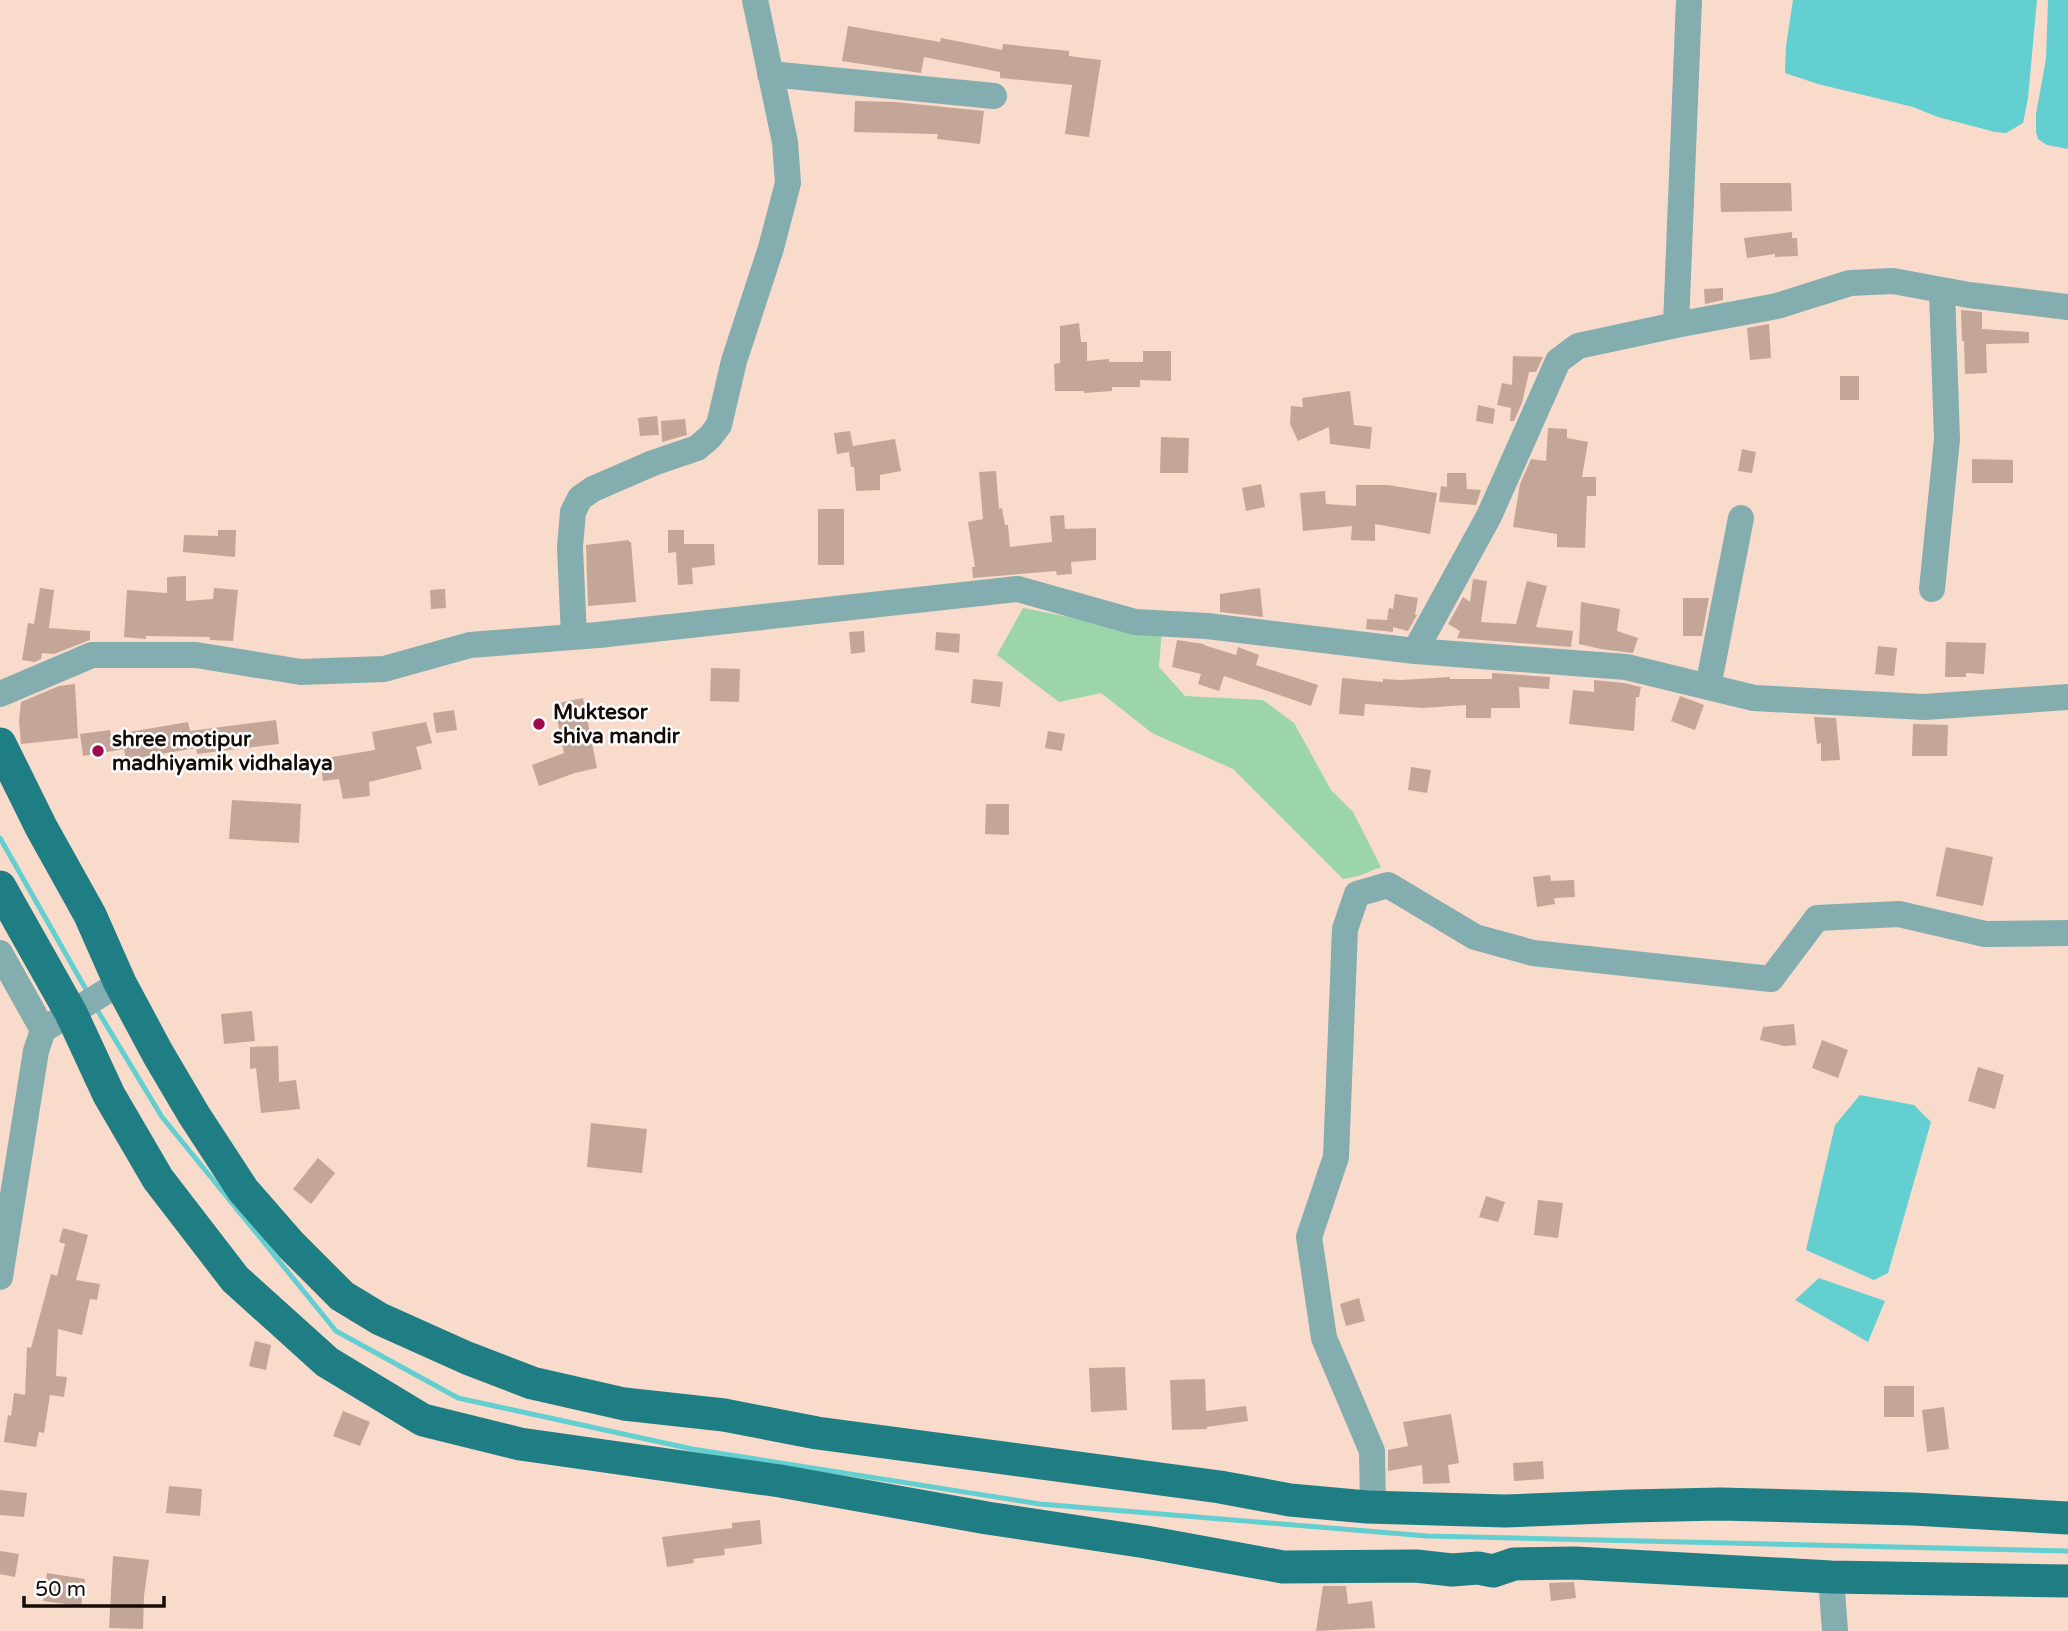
<svg xmlns="http://www.w3.org/2000/svg" width="2068" height="1631" viewBox="0 0 2068 1631" font-family="'Varela Round',sans-serif">
	<rect width="100%" height="100%" fill="#f9dbcb"/>
	<!-- green -->
	<path fill="#9bd5a9" d="M 1023,608 L 1100,623 L 1162,629 L 1159,667 L 1185,696 L 1263,700 L 1294,723 L 1331,790 L 1353,812 L 1381,867 L 1359,876 L 1343,879 L 1233,769 L 1152,733 L 1101,693 L 1059,702 L 997,655 Z"/>
	<!-- water -->
	<path fill="#63cfd0" d="M 1793,0 L 2037,0 L 2028,98 L 2023,123 L 2006,133 L 1995,132 L 1938,117 L 1913,107 L 1818,84 L 1785,73 L 1786,46 Z
		M 2048,0 L 2068,0 L 2068,149 L 2047,145 L 2038,139 L 2036,132 L 2036,114 L 2046,59 Z
		M 1860,1095 L 1914,1105 L 1931,1122 L 1888,1273 L 1874,1280 L 1806,1250 L 1835,1125 Z
		M 1819,1278 L 1885,1301 L 1868,1342 L 1795,1300 Z"/>
	<g fill="none" stroke-linecap="round" stroke-linejoin="round">
		<!-- stream -->
		<path stroke="#63cfd0" stroke-width="5" d="M 0,838 L 88,993
			M 96,1008 L 162,1117 L 336,1331 L 458,1398 L 692,1449 L 1040,1504 L 1427,1536 L 2068,1551"/>
	</g>
	<!-- building -->
	<path fill="#c3a697" d="M 848,26 L 940,42 L 941,38 L 1002,50 L 1003,44 L 1069,51 L 1069,56 L 1101,60 L 1089,137 L 1065,134 L 1072,85 L 1000,78 L 1000,72 L 924,57 L 921,73 L 842,61 Z
		M 855,101 L 895,102 L 984,111 L 980,144 L 937,139 L 938,134 L 854,132 Z
		M 1720,183 L 1791,183 L 1792,211 L 1721,212 Z
		M 1792,232 L 1792,238 L 1797,238 L 1798,256 L 1775,257 L 1775,254 L 1747,258 L 1744,238 Z
		M 1723,288 L 1723,300 L 1705,304 L 1704,289 Z
		M 1961,310 L 1982,312 L 1982,329 L 2029,332 L 2029,343 L 1986,344 L 1987,373 L 1965,374 L 1964,341 L 1962,341 Z
		M 1079,323 L 1081,342 L 1087,342 L 1087,361 L 1109,359 L 1109,362 L 1143,362 L 1143,351 L 1171,351 L 1171,381 L 1140,380 L 1140,387 L 1112,387 L 1112,391 L 1084,393 L 1084,391 L 1055,391 L 1054,364 L 1060,363 L 1060,326 Z
		M 1769,324 L 1771,358 L 1750,360 L 1747,328 Z
		M 1513,356 L 1543,357 L 1536,372 L 1529,372 L 1522,403 L 1514,421 L 1510,421 L 1511,408 L 1497,405 L 1502,383 L 1512,385 Z
		M 1840,376 L 1859,376 L 1859,400 L 1840,400 Z
		M 1350,391 L 1354,425 L 1372,427 L 1370,449 L 1330,444 L 1329,427 L 1298,441 L 1290,424 L 1291,406 L 1303,407 L 1302,398 Z
		M 1478,405 L 1495,409 L 1493,424 L 1476,421 Z
		M 657,416 L 659,435 L 640,436 L 638,418 Z
		M 685,419 L 687,435 L 662,442 L 661,421 Z
		M 1548,428 L 1567,429 L 1567,438 L 1588,442 L 1582,477 L 1596,477 L 1596,496 L 1587,496 L 1585,548 L 1557,547 L 1557,534 L 1513,527 L 1520,484 L 1531,459 L 1546,461 Z
		M 850,431 L 853,446 L 895,439 L 901,471 L 880,475 L 880,490 L 856,491 L 854,467 L 851,467 L 849,452 L 837,454 L 834,433 Z
		M 1161,437 L 1189,438 L 1188,473 L 1160,473 Z
		M 1742,449 L 1756,452 L 1752,473 L 1738,471 Z
		M 1972,459 L 2013,460 L 2013,483 L 1972,483 Z
		M 996,471 L 999,509 L 1002,508 L 1005,525 L 1008,525 L 1010,547 L 1052,542 L 1050,516 L 1064,515 L 1065,529 L 1096,528 L 1096,560 L 1071,562 L 1072,574 L 1057,575 L 1056,571 L 973,578 L 972,567 L 975,567 L 968,522 L 983,519 L 979,472 Z
		M 1447,473 L 1466,473 L 1467,489 L 1481,490 L 1476,505 L 1439,502 L 1441,486 L 1447,487 Z
		M 1261,484 L 1265,507 L 1246,511 L 1242,488 Z
		M 1356,485 L 1388,485 L 1437,493 L 1430,534 L 1375,524 L 1375,541 L 1351,540 L 1352,526 L 1303,531 L 1300,493 L 1325,491 L 1326,504 L 1356,506 Z
		M 818,509 L 844,509 L 844,565 L 818,565 Z
		M 218,530 L 236,530 L 235,557 L 183,552 L 184,535 L 218,536 Z
		M 668,530 L 684,530 L 684,544 L 714,544 L 715,565 L 692,568 L 693,584 L 678,585 L 676,552 L 668,553 Z
		M 629,540 L 629,542 L 631,542 L 636,602 L 588,606 L 586,545 Z
		M 186,576 L 186,601 L 213,599 L 214,588 L 238,590 L 233,641 L 210,640 L 210,637 L 146,636 L 146,639 L 124,637 L 127,590 L 167,593 L 167,577 Z
		M 1473,579 L 1487,581 L 1481,622 L 1516,624 L 1527,581 L 1547,586 L 1536,627 L 1573,631 L 1571,647 L 1457,638 L 1460,631 L 1448,624 L 1463,597 L 1470,602 Z
		M 40,588 L 54,590 L 49,628 L 90,631 L 90,640 L 54,654 L 42,653 L 41,659 L 35,662 L 22,660 L 28,623 L 34,624 Z
		M 1260,588 L 1263,617 L 1220,612 L 1220,594 Z
		M 445,589 L 446,608 L 431,609 L 430,590 Z
		M 1395,594 L 1418,598 L 1415,615 L 1417,615 L 1408,631 L 1393,627 L 1393,632 L 1366,629 L 1367,619 L 1387,620 L 1389,608 L 1393,609 Z
		M 1683,598 L 1709,598 L 1702,636 L 1683,636 Z
		M 1581,602 L 1620,609 L 1617,631 L 1638,638 L 1633,653 L 1601,649 L 1579,644 Z
		M 864,631 L 865,652 L 851,654 L 849,632 Z
		M 936,632 L 960,634 L 959,653 L 935,650 Z
		M 1177,640 L 1204,644 L 1204,645 L 1236,655 L 1238,647 L 1259,655 L 1256,665 L 1318,685 L 1311,706 L 1224,676 L 1219,691 L 1198,684 L 1201,674 L 1172,667 Z
		M 1946,642 L 1986,643 L 1984,674 L 1966,673 L 1966,677 L 1945,677 Z
		M 1878,646 L 1897,648 L 1894,676 L 1875,674 Z
		M 711,668 L 740,669 L 739,702 L 710,701 Z
		M 1492,673 L 1550,677 L 1549,689 L 1519,687 L 1520,708 L 1491,708 L 1491,718 L 1466,718 L 1466,705 L 1423,708 L 1365,704 L 1364,716 L 1339,714 L 1342,678 L 1383,682 L 1383,679 L 1401,680 L 1450,677 L 1450,679 L 1492,679 Z
		M 973,679 L 1003,682 L 1000,707 L 971,703 Z
		M 1594,680 L 1624,683 L 1641,687 L 1639,697 L 1636,697 L 1634,731 L 1569,724 L 1573,690 L 1594,692 Z
		M 75,684 L 78,738 L 21,744 L 19,721 L 21,702 L 59,686 Z
		M 1680,696 L 1704,705 L 1695,730 L 1671,721 Z
		M 583,698 L 597,768 L 575,773 L 539,786 L 532,765 L 564,753 L 554,704 Z
		M 454,710 L 457,730 L 436,733 L 433,713 Z
		M 1814,717 L 1836,718 L 1840,760 L 1821,761 L 1821,743 L 1817,744 Z
		M 276,720 L 279,744 L 197,754 L 196,748 L 126,760 L 124,749 L 83,756 L 80,734 L 110,730 L 111,735 L 188,722 L 190,731 Z
		M 426,722 L 432,743 L 416,747 L 422,769 L 369,782 L 370,796 L 343,799 L 339,779 L 323,781 L 320,759 L 375,750 L 372,732 Z
		M 1913,724 L 1948,725 L 1947,756 L 1912,756 Z
		M 1048,731 L 1065,734 L 1062,751 L 1045,748 Z
		M 1411,767 L 1431,770 L 1427,793 L 1408,790 Z
		M 232,800 L 301,804 L 299,843 L 229,839 Z
		M 986,804 L 1009,804 L 1009,835 L 985,834 Z
		M 1946,847 L 1993,857 L 1983,906 L 1936,896 Z
		M 1550,875 L 1551,881 L 1574,880 L 1575,897 L 1554,898 L 1555,904 L 1537,907 L 1533,877 Z
		M 252,1011 L 255,1041 L 224,1044 L 221,1014 Z
		M 1794,1024 L 1796,1045 L 1784,1046 L 1760,1040 L 1763,1027 Z
		M 1822,1040 L 1848,1050 L 1838,1078 L 1812,1068 Z
		M 278,1046 L 279,1082 L 296,1080 L 300,1109 L 261,1113 L 256,1068 L 250,1069 L 250,1047 Z
		M 1978,1067 L 2004,1075 L 1995,1109 L 1968,1101 Z
		M 591,1123 L 647,1129 L 642,1173 L 587,1167 Z
		M 318,1158 L 335,1173 L 311,1204 L 293,1189 Z
		M 1486,1196 L 1505,1202 L 1498,1222 L 1479,1217 Z
		M 1538,1200 L 1563,1203 L 1558,1238 L 1534,1235 Z
		M 63,1228 L 88,1235 L 76,1280 L 100,1284 L 97,1300 L 90,1299 L 82,1335 L 58,1329 L 56,1376 L 67,1377 L 64,1397 L 50,1395 L 44,1433 L 39,1432 L 36,1447 L 4,1442 L 8,1415 L 11,1416 L 14,1393 L 25,1395 L 27,1347 L 31,1348 L 51,1274 L 57,1276 L 65,1244 L 59,1242 Z
		M 1359,1298 L 1365,1321 L 1346,1326 L 1340,1304 Z
		M 255,1341 L 271,1345 L 266,1370 L 249,1366 Z
		M 1125,1367 L 1127,1410 L 1091,1412 L 1089,1368 Z
		M 1205,1379 L 1206,1411 L 1246,1406 L 1248,1421 L 1207,1427 L 1207,1429 L 1172,1430 L 1170,1380 Z
		M 1884,1386 L 1914,1386 L 1914,1417 L 1884,1417 Z
		M 1944,1407 L 1949,1449 L 1927,1452 L 1922,1410 Z
		M 343,1411 L 370,1422 L 360,1446 L 333,1436 Z
		M 1451,1414 L 1459,1463 L 1448,1465 L 1450,1483 L 1423,1484 L 1422,1465 L 1388,1471 L 1388,1450 L 1408,1446 L 1403,1422 Z
		M 1543,1461 L 1544,1479 L 1514,1481 L 1513,1463 Z
		M 169,1486 L 202,1489 L 200,1516 L 166,1513 Z
		M 0,1490 L 27,1493 L 24,1517 L 0,1515 Z
		M 760,1520 L 762,1544 L 724,1549 L 725,1555 L 693,1559 L 694,1563 L 667,1567 L 662,1537 L 732,1528 L 732,1523 Z
		M 0,1551 L 19,1554 L 15,1577 L 0,1574 Z
		M 113,1556 L 149,1560 L 144,1596 L 143,1629 L 109,1628 Z
		M 47,1573 L 85,1579 L 81,1606 L 43,1601 Z
		M 1574,1582 L 1576,1598 L 1551,1601 L 1549,1583 Z
		M 1323,1586 L 1346,1586 L 1348,1604 L 1372,1601 L 1375,1628 L 1316,1631 Z"/>
	<g fill="none" stroke-linecap="round" stroke-linejoin="round">
		<!-- minor -->
		<path stroke="#83adaf" stroke-width="26" d="M 770,74 L 994,96
			M 1676,325 L 1777,306 L 1850,283 L 1893,281 L 1969,295 L 2068,307
			M 1932,589 L 1947,439 L 1942,290
			M 574,637 L 570,547 L 573,512 L 580,498 L 593,489 L 653,463 L 697,448 L 710,437 L 719,425 L 734,361 L 771,248 L 788,183 L 785,142 L 755,0
			M 1415,651 L 1626,667 L 1754,698 L 1924,707 L 2068,697
			M 1708,687 L 1741,518
			M 0,694 L 92,655 L 196,655 L 301,672 L 384,669 L 470,645 L 598,635 L 1018,589 L 1135,622 L 1207,626 L 1415,651 L 1489,516 L 1558,361 L 1578,346 L 1676,325 L 1689,0
			M 0,953 L 43,1030
			M 0,1277 L 36,1051 L 43,1030 L 120,983
			M 1373,1507 L 1372,1451 L 1324,1338 L 1309,1237 L 1336,1157 L 1345,929 L 1357,894 L 1388,885 L 1475,937 L 1533,953 L 1771,979 L 1817,918 L 1899,914 L 1985,934 L 2068,933
			M 1831,1577 L 1835,1631"/>
		<!-- major -->
		<path stroke="#1f7e83" stroke-width="33" d="M 0,744 L 41,827 L 90,915 L 120,983 L 158,1054 L 194,1115 L 243,1190 L 291,1245 L 342,1296 L 380,1319 L 467,1358 L 532,1383 L 624,1404 L 724,1415 L 817,1433 L 1220,1487 L 1290,1500 L 1367,1507 L 1505,1511 L 1630,1506 L 1720,1504 L 1913,1509 L 2068,1518
			M 0,887 L 71,1013 L 109,1095 L 158,1179 L 235,1279 L 327,1362 L 423,1420 L 520,1444 L 780,1481 L 987,1518 L 1146,1542 L 1283,1567 L 1416,1566 L 1452,1570 L 1478,1568 L 1493,1571 L 1514,1564 L 1575,1563 L 1831,1577 L 2068,1581"/>
	</g>
	<!-- markers -->
	<g fill="#a0094e" stroke="#fff" stroke-width="2.5">
		<circle cx="539" cy="724" r="7"/>
		<circle cx="98" cy="751" r="7"/>
	</g>
	<g text-anchor="middle" stroke-width="5" stroke-linejoin="round" paint-order="stroke">
		<!-- poi labels -->
		<g font-size="21" font-weight="bold" fill="#160c07" stroke="#fff" text-anchor="start">
			<text x="553" y="719">Muktesor<tspan x="553" dy="24">shiva mandir</tspan></text>
			<text x="112" y="746">shree motipur<tspan x="112" dy="24">madhiyamik vidhalaya</tspan></text>
		</g>
	</g>
	<!-- scale -->
	<path d="M24 1596v10h140v-10" fill="none" stroke="#160c07" stroke-width="3.5"/>
	<text x="35" y="1596" font-size="21" fill="#160c07" stroke="#ffffff" stroke-width="5" paint-order="stroke">50 m</text>
</svg>
